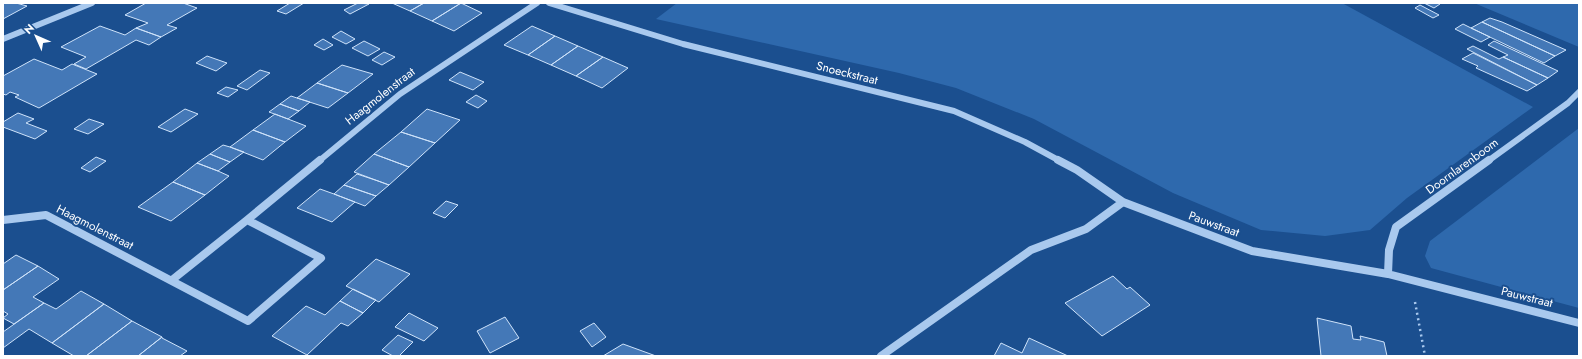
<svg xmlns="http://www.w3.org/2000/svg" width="1582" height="359" viewBox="0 0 1582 359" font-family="Jost,sans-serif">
	<rect width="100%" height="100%" fill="#1b4f8f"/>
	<!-- green -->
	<path fill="#2e69ad" d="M 677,3 L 1342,3 L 1533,107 L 1407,198 L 1370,230 L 1325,236 L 1261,230 L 1173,193 L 1034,119 L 956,88 L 899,73 L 656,19 Z
		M 1474,3 L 1579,3 L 1579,47 Z
		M 1579,128 L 1579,308 L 1431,268 L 1425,256 L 1430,241 Z"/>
	<!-- building -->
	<path fill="#4478b7" stroke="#cfe3fa" d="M 3,3 L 16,3 L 27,6 L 3,19 Z
		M 146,3 L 183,3 L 197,8 L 167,25 L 177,28 L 161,37 L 136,28 L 148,23 L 125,15 Z
		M 290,3 L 304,3 L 286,14 L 277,11 Z
		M 358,3 L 369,4 L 350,14 L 344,10 Z
		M 392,3 L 424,3 L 410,11 Z
		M 424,3 L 461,3 L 432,21 L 410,11 Z
		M 461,3 L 482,13 L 454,31 L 432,21 Z
		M 1424,3 L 1439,3 L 1440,4 L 1434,8 Z
		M 1420,5 L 1439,15 L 1433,18 L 1415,8 Z
		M 1490,18 L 1502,22 L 1566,50 L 1555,56 L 1482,22 Z
		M 1482,22 L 1555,56 L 1544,63 L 1471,28 Z
		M 1463,24 L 1471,28 L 1490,37 L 1481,42 L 1455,29 Z
		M 100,26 L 125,35 L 136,28 L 161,37 L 149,45 L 136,40 L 86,69 L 74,64 L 86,57 L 61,47 Z
		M 532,26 L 555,36 L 528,55 L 504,45 Z
		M 341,31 L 355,39 L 346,44 L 332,37 Z
		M 555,36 L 578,46 L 551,65 L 528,55 Z
		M 323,39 L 333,45 L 324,50 L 314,45 Z
		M 364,41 L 380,49 L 368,56 L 352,48 Z
		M 1494,41 L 1558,71 L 1548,78 L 1503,57 L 1508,55 L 1488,45 Z
		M 578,46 L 603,57 L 576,76 L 551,65 Z
		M 1473,46 L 1499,59 L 1503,57 L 1548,78 L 1537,85 L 1467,49 Z
		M 384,52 L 395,57 L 382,65 L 372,60 Z
		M 1473,53 L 1537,85 L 1527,91 L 1476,68 L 1478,66 L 1462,59 Z
		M 207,56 L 227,63 L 216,71 L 196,63 Z
		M 603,57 L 628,68 L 602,88 L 576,76 Z
		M 34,59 L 62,70 L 72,64 L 97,74 L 39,108 L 15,97 L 19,95 L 10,92 L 6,95 L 3,94 L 3,76 Z
		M 342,65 L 373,74 L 348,93 L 317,83 Z
		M 260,70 L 270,73 L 247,90 L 237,86 Z
		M 460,72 L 484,82 L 473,90 L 449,80 Z
		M 317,83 L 348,93 L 328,108 L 297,98 Z
		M 226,87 L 238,90 L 228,97 L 217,93 Z
		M 476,95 L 487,101 L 478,108 L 466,102 Z
		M 291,96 L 297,98 L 310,102 L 299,111 L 280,104 Z
		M 280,104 L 299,111 L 288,119 L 269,112 Z
		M 185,109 L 198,114 L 171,132 L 158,127 Z
		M 427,109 L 460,120 L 435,143 L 401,132 Z
		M 18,113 L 34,119 L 26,123 L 47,131 L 35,139 L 3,127 L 3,122 Z
		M 275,114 L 288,119 L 306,126 L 285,142 L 253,130 Z
		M 89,119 L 104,124 L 88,134 L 74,129 Z
		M 253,130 L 285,142 L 263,160 L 230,147 Z
		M 401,132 L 435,143 L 409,167 L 374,154 Z
		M 223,145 L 230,147 L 244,152 L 230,162 L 210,154 Z
		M 210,154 L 230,162 L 218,171 L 197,163 Z
		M 374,154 L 409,167 L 389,185 L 354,172 Z
		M 96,157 L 106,161 L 90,172 L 81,168 Z
		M 197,163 L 218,171 L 229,176 L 205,195 L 173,182 Z
		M 357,174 L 378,181 L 389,185 L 376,196 L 344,185 Z
		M 173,182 L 205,195 L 171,221 L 138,207 Z
		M 344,185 L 376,196 L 365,206 L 334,194 Z
		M 320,189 L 334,194 L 355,202 L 332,222 L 297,208 Z
		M 446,201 L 458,205 L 445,218 L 433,213 Z
		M 16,255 L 38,266 L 3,290 L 3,264 Z
		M 376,259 L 410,274 L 379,302 L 346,286 Z
		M 38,266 L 59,279 L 33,297 L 44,303 L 14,324 L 3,318 L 8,314 L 3,311 L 3,290 Z
		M 1113,276 L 1127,289 L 1130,287 L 1150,305 L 1102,336 L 1065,303 Z
		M 353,289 L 376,300 L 363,313 L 340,301 Z
		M 81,291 L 104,304 L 52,343 L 29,329 L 3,348 L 3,332 L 44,303 L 56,309 Z
		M 340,301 L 363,313 L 348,326 L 341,323 L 307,355 L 272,336 L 306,306 L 325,315 Z
		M 104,304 L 132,321 L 86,356 L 74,356 L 52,343 Z
		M 409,313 L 438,328 L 424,341 L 395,327 Z
		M 505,317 L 519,338 L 490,353 L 477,331 Z
		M 1317,318 L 1351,326 L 1353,339 L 1361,340 L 1360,336 L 1384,342 L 1387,356 L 1389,356 L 1321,356 Z
		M 132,321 L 162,337 L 138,356 L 86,356 Z
		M 594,323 L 606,337 L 592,347 L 580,331 Z
		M 398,335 L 413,342 L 399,356 L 393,356 L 382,350 Z
		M 162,337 L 162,338 L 187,351 L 180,356 L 138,356 Z
		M 1029,338 L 1068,356 L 994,356 L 1001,343 L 1022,353 Z
		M 623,344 L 656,356 L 603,356 Z"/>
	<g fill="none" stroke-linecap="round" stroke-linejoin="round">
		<!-- path -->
		<path stroke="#a9c9ee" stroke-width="2.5" stroke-dasharray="2 3.5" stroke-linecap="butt" d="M 1415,302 L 1425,356"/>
		<!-- minor-far1 -->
		<path stroke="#a9c9ee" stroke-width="6" d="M 549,3 L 683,44 L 954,111 L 1025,142 L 1060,161
			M 3,39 L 92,3
			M 319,161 L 400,94 L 537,3
			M 1488,161 L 1568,103 L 1579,92"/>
		<!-- minor -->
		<path stroke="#a9c9ee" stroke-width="8" d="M 1058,160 L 1077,170 L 1123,202 L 1252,251 L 1388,274 L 1579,323
			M 3,220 L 46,215 L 248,321 L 321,258 L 247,220 L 320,160
			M 1388,274 L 1389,250 L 1396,227 L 1489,160
			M 172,280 L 247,220
			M 881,356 L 1031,250 L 1086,229 L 1123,202"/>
	</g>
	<g text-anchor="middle" stroke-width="4" stroke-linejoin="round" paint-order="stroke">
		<!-- street labels -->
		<g font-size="12" fill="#fff" stroke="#1b4f8f">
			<text transform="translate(847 73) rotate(14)" y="4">Snoeckstraat</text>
			<text transform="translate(380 96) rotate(-38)" y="4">Haagmolenstraat</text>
			<text transform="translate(1462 166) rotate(-36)" y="4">Doornlarenboom</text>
			<text transform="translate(1214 224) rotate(20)" y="4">Pauwstraat</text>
			<text transform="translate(95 227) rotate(27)" y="4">Haagmolenstraat</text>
			<text transform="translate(1527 297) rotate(14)" y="4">Pauwstraat</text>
		</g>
	</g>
	<!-- border -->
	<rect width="1582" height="359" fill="none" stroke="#ffffff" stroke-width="8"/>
	<!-- north arrow -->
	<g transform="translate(36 36) rotate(315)" stroke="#1b4f8f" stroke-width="3" paint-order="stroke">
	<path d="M0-3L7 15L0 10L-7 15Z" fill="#ffffff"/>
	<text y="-6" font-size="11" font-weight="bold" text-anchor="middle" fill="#ffffff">N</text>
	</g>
</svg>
